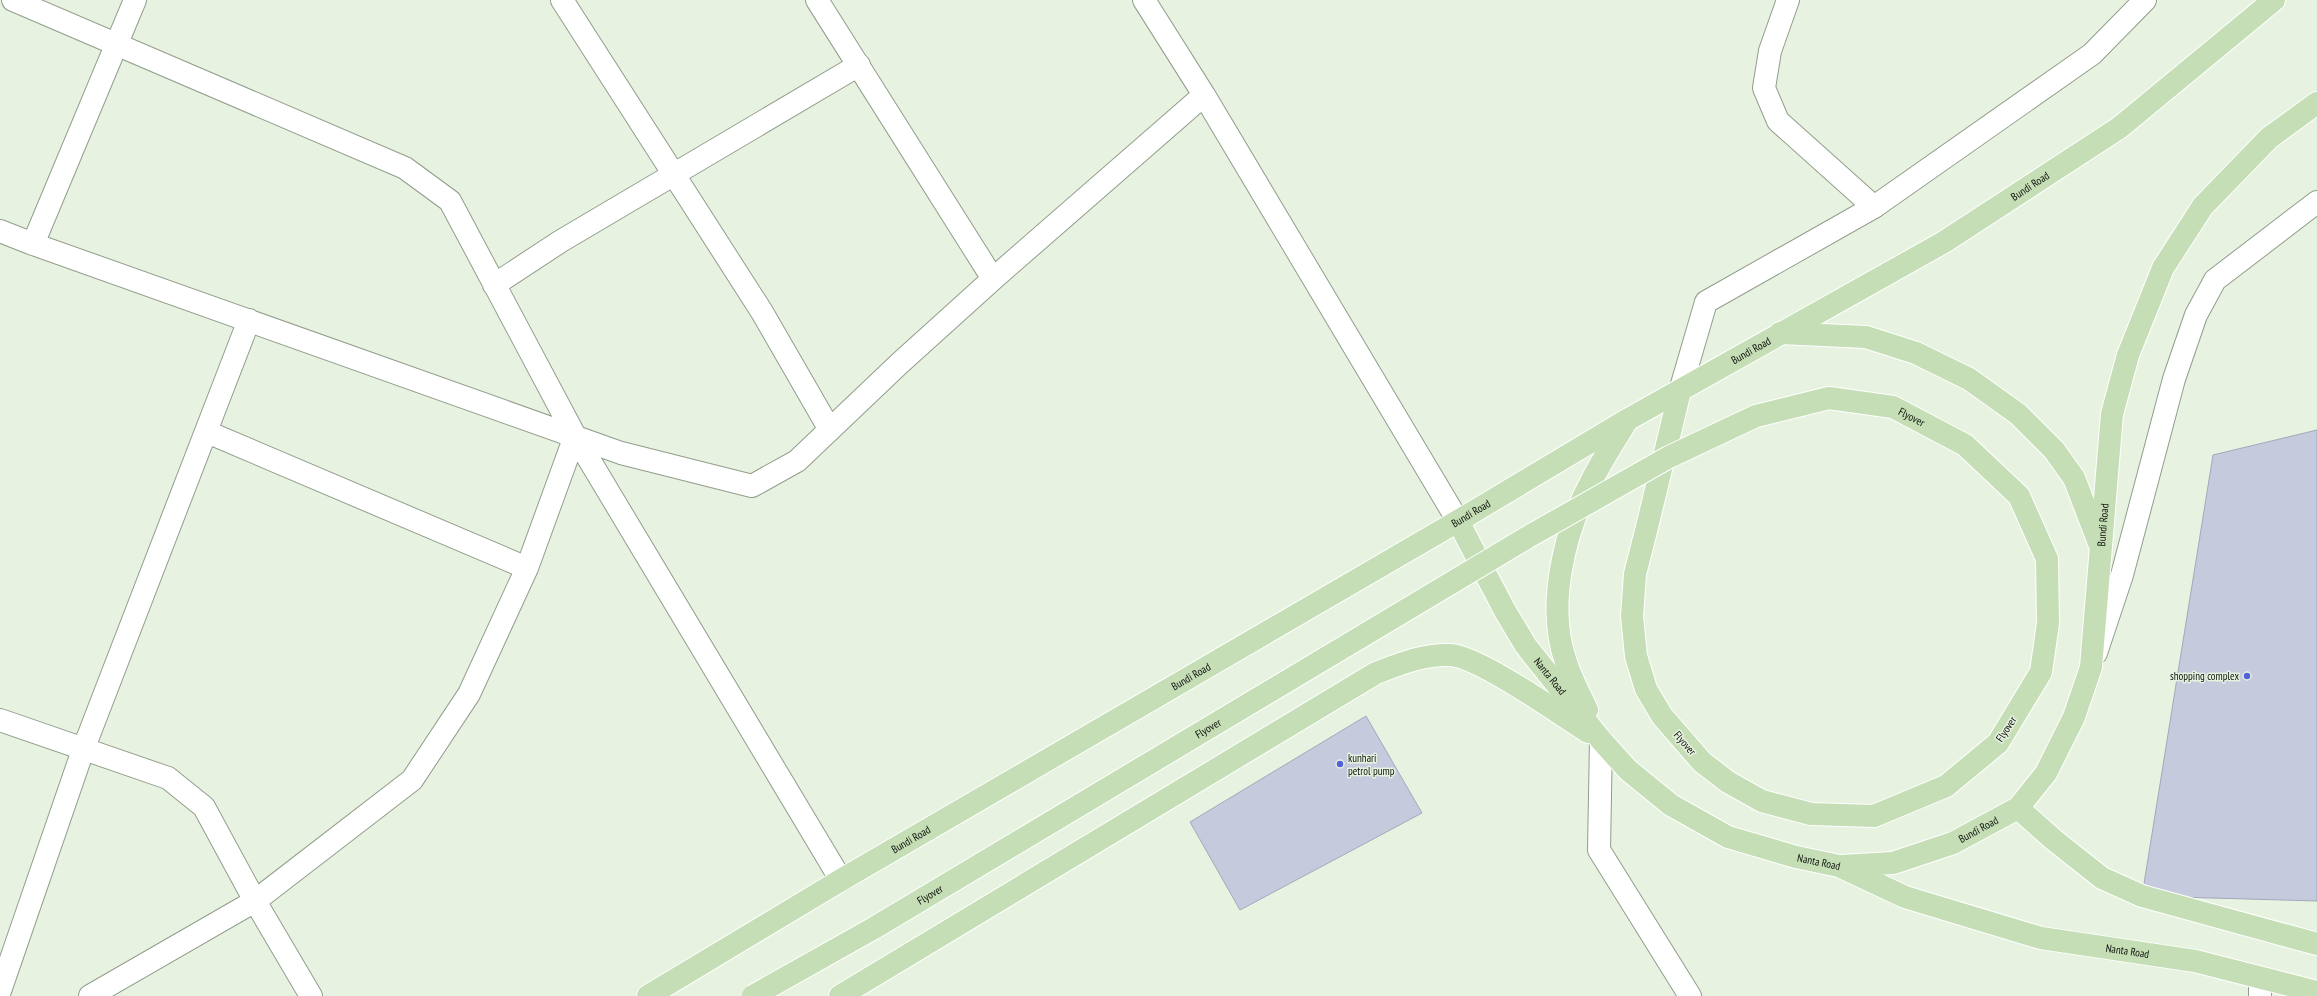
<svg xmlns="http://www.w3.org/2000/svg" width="2317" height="996" viewBox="0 0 2317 996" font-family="'PT Sans Narrow',sans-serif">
	<rect width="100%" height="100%" fill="#e7f3e0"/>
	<!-- building -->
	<path fill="#c5cadd" stroke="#a3a8bb" d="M 2317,430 L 2317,901 L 2142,896 L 2213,455 Z
		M 1366,716 L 1422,813 L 1240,910 L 1190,822 Z"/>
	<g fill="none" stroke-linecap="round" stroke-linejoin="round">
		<defs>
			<path id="minor" d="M 13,0 L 405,168 L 450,201 L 575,436 L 841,880
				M 562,0 L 762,312 L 830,430
				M 817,0 L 993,279
				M 1144,0 L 1204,95 L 1458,521
				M 1788,0 L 1770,51 L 1764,88 L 1778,121 L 1874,207
				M 0,231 L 33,244 L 621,453 L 752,486 L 797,461 L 900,363 L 993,279 L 1204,95
				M 33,244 L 135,0
				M 494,285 L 561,241 L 859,65
				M 207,432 L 527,568
				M 2096,653 L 2122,575 L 2174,379 L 2196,315 L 2215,280 L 2317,202
				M 0,720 L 168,778 L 204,807 L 255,901 L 311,996
				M 1601,740 L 1599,850 L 1690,996
				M 2260,978 L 2260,996
				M 0,991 L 83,750 L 249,320
				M 90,996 L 255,901 L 412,780 L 469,694 L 527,568 L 575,436"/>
			<path id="tertiary" d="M 1680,391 L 1706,302 L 1874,207 L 2092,54 L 2145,0"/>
			<g id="primary">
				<path d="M 1780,333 L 1866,337 L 1916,353 L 1969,379 L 2018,414 L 2054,450 L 2074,478 L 2099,543"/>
				<path id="s1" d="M 1458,521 L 1505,611 L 1526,646 L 1601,740 L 1628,770 L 1671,805 L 1728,837 L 1796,857 L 1839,866 L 1905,897 L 2041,938 L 2195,961 L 2317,992"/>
				<path d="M 1647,527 L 1680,391"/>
				<path d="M 1587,710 C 1580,694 1571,679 1566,662 C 1546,607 1564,531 1592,480 C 1602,460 1614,442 1626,422"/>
				<path d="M 2018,808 L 2054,840 L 2102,878 L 2142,896 L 2317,944"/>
				<path id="s2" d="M 1842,866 L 1893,863 L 1953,843 L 2018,808 L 2046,773 L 2074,717 L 2091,667 L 2112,414 L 2128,355 L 2163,268 L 2203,206 L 2269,138 L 2317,103"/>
				<path id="s3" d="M 648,996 L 841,880 L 1458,521 L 1627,420 L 1944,242 L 2119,128 L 2274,0"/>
				<path d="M 840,996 L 1376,673 C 1400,664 1424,654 1450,655 C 1478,656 1560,714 1588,732"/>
			</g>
		</defs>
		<!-- minor casing -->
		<use href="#minor" stroke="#929d8c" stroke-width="24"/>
		<!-- tertiary casing -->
		<use href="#tertiary" stroke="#929d8c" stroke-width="24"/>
		<!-- primary casing -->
		<use href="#primary" stroke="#fff" stroke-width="24"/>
		<!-- minor -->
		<use href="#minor" stroke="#fff" stroke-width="22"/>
		<!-- tertiary -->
		<use href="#tertiary" stroke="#fff" stroke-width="22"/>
		<!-- primary -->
		<use href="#primary" stroke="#c5deb6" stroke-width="22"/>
		<defs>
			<g id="primary-bridge">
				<path id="s4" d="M 753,996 L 874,928 L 1528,537 L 1669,457 L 1756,416 L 1829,398 L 1893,407 L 1965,445 L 2019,496 L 2047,559 L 2048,623 L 2041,672 L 1998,743 L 1946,786 L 1874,816 L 1811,814 L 1762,801 L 1728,782 L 1702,762 L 1662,716 L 1646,689 L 1636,656 L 1632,616 L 1635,574 L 1647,527"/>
			</g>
		</defs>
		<!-- primary-bridge casing -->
		<use href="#primary-bridge" stroke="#fff" stroke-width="24" stroke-linecap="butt"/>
		<!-- primary-bridge -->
		<use href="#primary-bridge" stroke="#c5deb6" stroke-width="22"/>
	</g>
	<!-- markers -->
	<g fill="#5161d7" stroke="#e7f3e0" stroke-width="1.5">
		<circle cx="2247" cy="676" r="4"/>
		<circle cx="1340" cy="764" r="4"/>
	</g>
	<g text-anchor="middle" stroke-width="3" stroke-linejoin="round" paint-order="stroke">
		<!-- street labels -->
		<g font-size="11" fill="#0e120c" stroke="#e7f3e0">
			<text dy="4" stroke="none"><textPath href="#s3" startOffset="1602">Bundi Road</textPath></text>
			<text dy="4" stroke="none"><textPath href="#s3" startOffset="1278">Bundi Road</textPath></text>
			<text dy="4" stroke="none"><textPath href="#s4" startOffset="1320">Flyover</textPath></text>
			<text dy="4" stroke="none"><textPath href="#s3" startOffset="954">Bundi Road</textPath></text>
			<text dy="4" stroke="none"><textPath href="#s2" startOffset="491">Bundi Road</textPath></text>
			<text dy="4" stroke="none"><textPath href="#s3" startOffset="630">Bundi Road</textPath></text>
			<text dy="4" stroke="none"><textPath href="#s1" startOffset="181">Nanta Road</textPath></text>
			<text dy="4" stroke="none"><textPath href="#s4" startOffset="528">Flyover</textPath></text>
			<text transform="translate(2006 729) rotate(-57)" y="4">Flyover</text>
			<text transform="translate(1685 743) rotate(49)" y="4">Flyover</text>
			<text dy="4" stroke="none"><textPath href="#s2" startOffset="143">Bundi Road</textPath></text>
			<text dy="4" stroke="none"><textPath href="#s3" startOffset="306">Bundi Road</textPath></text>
			<text dy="4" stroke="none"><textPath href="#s1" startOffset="518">Nanta Road</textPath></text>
			<text dy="4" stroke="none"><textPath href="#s4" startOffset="204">Flyover</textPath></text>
			<text dy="4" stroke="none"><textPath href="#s1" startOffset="841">Nanta Road</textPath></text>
		</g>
		<!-- poi labels -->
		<g font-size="11" fill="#0e120c" stroke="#e7f3e0" text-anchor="end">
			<text x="2239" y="680">shopping complex</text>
			<text x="1348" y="762" text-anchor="start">kunhari<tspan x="1348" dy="13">petrol pump</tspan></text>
		</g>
	</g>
</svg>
